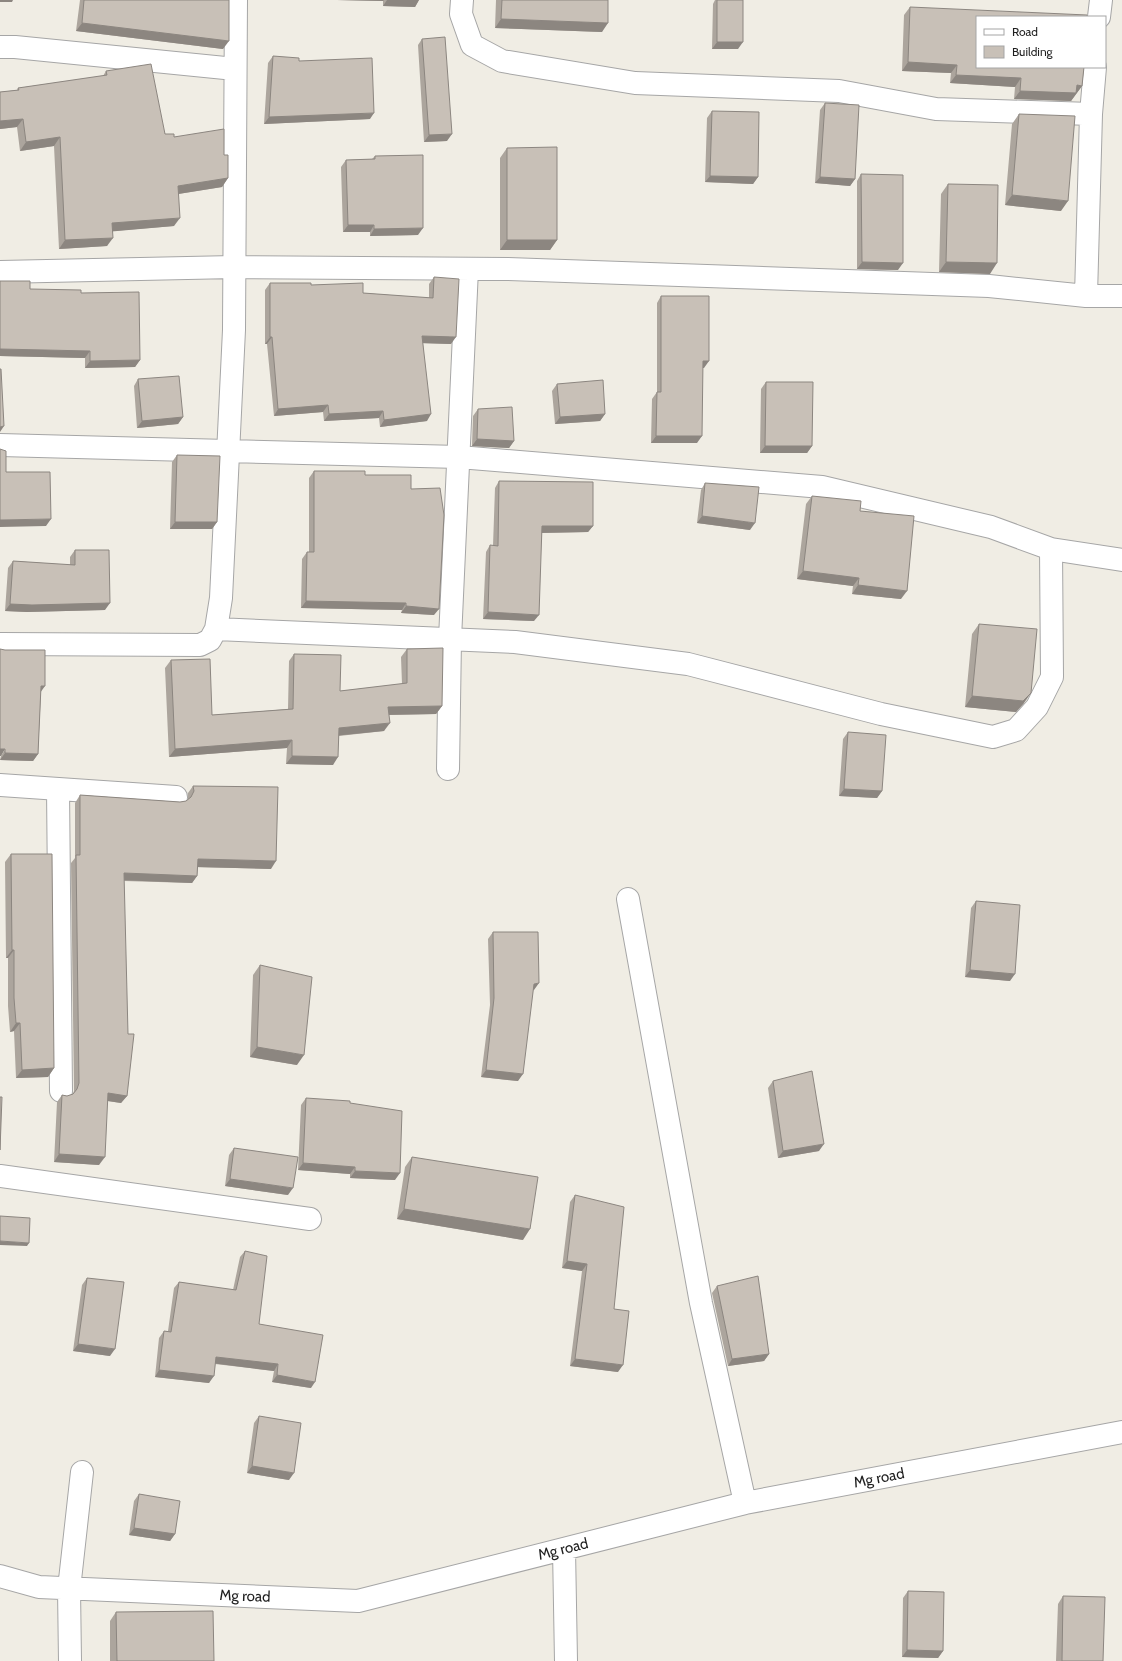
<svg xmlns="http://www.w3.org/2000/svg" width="1122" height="1661" viewBox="0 0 1122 1661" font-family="Cabin,sans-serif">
	<rect width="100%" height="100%" fill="#f0ede4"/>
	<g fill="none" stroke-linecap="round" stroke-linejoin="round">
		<defs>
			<path id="minor" d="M 462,0 L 461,14 L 472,45 L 502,61 L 635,83 L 839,91 L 936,109 L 1091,114 L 1086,296
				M 1099,17 L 1101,0
				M 0,47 L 15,47 L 235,69
				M 1091,114 L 1095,67
				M 0,272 L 234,267 L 508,269 L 989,286 L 1086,296 L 1122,296
				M 0,445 L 459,457 L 822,487 L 991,527 L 1051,549 L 1122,560
				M 216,629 L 515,642 L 688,664 L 881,714 L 993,737 L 1016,730 L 1037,707 L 1052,677 L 1051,549
				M 0,644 L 200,645 L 210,640 L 216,629 L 221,598 L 234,330 L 236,0
				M 448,769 L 450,639 L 467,269
				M 0,785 L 176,797
				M 58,789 L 61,1091
				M 628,899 L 701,1303 L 745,1503
				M 0,1176 L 310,1219
				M 564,1549 L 566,1661
				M 0,1576 L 39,1587 L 358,1601 L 745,1503 L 1122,1432
				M 70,1661 L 69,1589 L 82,1472"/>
		</defs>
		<!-- minor casing -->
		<use href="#minor" stroke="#a6a6a6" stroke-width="24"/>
		<!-- minor -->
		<use href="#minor" stroke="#fff" stroke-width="22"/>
	</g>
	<!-- wall -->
	<path fill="#aca59d" d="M 80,0 L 229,0 L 223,49 L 76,31 Z
		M 337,0 L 419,0 L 415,7 L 383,6 L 383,1 Z
		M 496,0 L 608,0 L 602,32 L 495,28 Z
		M 715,0 L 743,0 L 738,49 L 712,49 L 713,4 Z
		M 910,7 L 1082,86 L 1071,101 L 1014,99 L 1015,87 L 950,83 L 951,73 L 902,71 L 904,15 Z
		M 422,39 L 447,141 L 424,142 L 418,45 Z
		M 273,56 L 299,61 L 370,119 L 264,124 L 268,63 Z
		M 106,71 L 165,134 L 224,155 L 228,178 L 222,187 L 178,194 L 174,226 L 113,231 L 107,246 L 59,249 L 54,146 L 20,151 L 17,127 L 0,129 L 0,92 L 17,90 L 18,88 L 103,76 Z
		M 825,103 L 855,179 L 850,186 L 815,183 L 820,110 Z
		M 712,111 L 758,177 L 753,184 L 705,182 L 707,118 Z
		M 1019,114 L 1061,211 L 1005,205 L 1012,124 Z
		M 507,148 L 557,240 L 550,250 L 500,250 L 500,158 Z
		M 375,156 L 418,235 L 370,236 L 370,232 L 343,232 L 341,167 L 346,160 L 372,159 Z
		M 861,174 L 898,270 L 857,269 L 857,181 Z
		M 948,184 L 990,274 L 939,272 L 941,194 Z
		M 434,277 L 451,344 L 423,343 L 427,421 L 380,427 L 379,418 L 324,421 L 323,412 L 274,416 L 267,344 L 265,344 L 265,290 L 270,283 L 311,285 L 363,293 L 429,298 L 429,284 Z
		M 0,281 L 30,289 L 140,360 L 135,367 L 85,368 L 85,358 L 0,356 Z
		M 661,296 L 704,368 L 702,368 L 697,443 L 651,443 L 652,399 L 657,392 L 657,303 Z
		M 138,379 L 183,417 L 178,424 L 137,428 L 134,386 Z
		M 766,382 L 812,446 L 807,453 L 760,453 L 761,389 Z
		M 557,384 L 605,414 L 600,421 L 555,424 L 552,391 Z
		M 478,409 L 514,441 L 509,448 L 472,446 L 473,416 Z
		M 177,455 L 217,522 L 212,529 L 170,529 L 172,462 Z
		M 314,471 L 365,475 L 411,489 L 434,615 L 401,613 L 402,610 L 301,608 L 302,559 L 307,552 L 309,552 L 309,478 Z
		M 499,481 L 593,526 L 588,532 L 542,533 L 534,621 L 483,619 L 486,552 L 490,545 L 493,546 L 495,488 Z
		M 705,483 L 750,530 L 697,523 L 701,490 Z
		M 812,496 L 860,511 L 901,599 L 852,594 L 853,586 L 797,579 L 806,504 Z
		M 75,550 L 105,610 L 27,612 L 5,611 L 8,568 L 13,561 L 70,565 L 70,557 Z
		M 979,624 L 1024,703 L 1016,712 L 965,707 L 972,634 Z
		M 407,649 L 442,706 L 436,714 L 389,715 L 384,731 L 339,736 L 333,765 L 286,764 L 287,748 L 169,757 L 165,668 L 171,660 L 212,715 L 288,709 L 289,661 L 294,654 L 340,691 L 402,684 L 401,657 Z
		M 41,692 L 38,754 L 33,761 L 0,760 L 1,756 Z
		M 848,732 L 882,791 L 877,798 L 839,796 L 843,739 Z
		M 193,786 L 271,869 L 198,867 L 197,876 L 192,883 L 124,881 L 127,1096 L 121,1103 L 107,1101 L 99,1165 L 54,1162 L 57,1102 L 62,1095 L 67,1096 L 73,1094 L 74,1091 L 71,863 L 75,858 L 75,803 L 80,795 L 180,802 L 186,801 L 188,800 L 188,793 Z
		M 11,854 L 54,1068 L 48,1077 L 16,1078 L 14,1031 L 10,1032 L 8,1006 L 8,958 L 6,958 L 5,862 Z
		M 976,901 L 1010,981 L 965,977 L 971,908 Z
		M 493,932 L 534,990 L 533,990 L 518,1081 L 481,1077 L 490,1005 L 488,939 Z
		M 260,965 L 297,1065 L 250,1057 L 253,975 Z
		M 773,1081 L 819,1151 L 778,1158 L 768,1088 Z
		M 306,1098 L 395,1180 L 350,1178 L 350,1174 L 298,1170 L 301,1105 Z
		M 234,1148 L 288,1195 L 225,1186 L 229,1155 Z
		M 412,1157 L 523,1240 L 397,1219 L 405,1167 Z
		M 575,1195 L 618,1372 L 570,1366 L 582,1271 L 562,1268 L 570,1202 Z
		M 245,1251 L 259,1324 L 311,1388 L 272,1382 L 274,1371 L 215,1364 L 209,1383 L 155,1377 L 159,1338 L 164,1331 L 168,1331 L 174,1288 L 179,1282 L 233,1290 L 240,1257 Z
		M 87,1278 L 110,1356 L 73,1351 L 82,1285 Z
		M 717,1286 L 769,1354 L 764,1361 L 728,1366 L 712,1293 Z
		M 259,1416 L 289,1480 L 247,1473 L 254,1423 Z
		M 139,1494 L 175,1534 L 170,1541 L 129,1535 L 134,1501 Z
		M 908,1591 L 943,1651 L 938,1658 L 902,1657 L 903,1598 Z
		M 1063,1596 L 1103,1661 L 1056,1661 L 1058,1604 Z
		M 116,1612 L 214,1661 L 110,1661 L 110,1621 Z"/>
	<!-- shaded-wall -->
	<path fill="#8c8680" d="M 0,0 L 13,0 L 12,2 L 0,2 Z
		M 337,0 L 384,0 L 383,1 Z
		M 387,0 L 419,0 L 415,7 L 383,6 Z
		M 501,19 L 608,23 L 602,32 L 495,28 Z
		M 82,23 L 229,41 L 223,49 L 76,31 Z
		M 717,42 L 743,42 L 738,49 L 712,49 Z
		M 908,62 L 957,65 L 951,73 L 902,71 Z
		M 956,75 L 1021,78 L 1015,87 L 950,83 Z
		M 1077,85 L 1082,86 L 1071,101 L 1014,99 L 1020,91 Z
		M 374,113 L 370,119 L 264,124 L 269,117 Z
		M 23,119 L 17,127 L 0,129 L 0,121 Z
		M 452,134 L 447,141 L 424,142 L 429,135 Z
		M 60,137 L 54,146 L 20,151 L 26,142 Z
		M 710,176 L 758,177 L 753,184 L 705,182 Z
		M 820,177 L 855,179 L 850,186 L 815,183 Z
		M 228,178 L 222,187 L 172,195 L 178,186 Z
		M 1012,195 L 1068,201 L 1061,211 L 1005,205 Z
		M 180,218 L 174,226 L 106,232 L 112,223 Z
		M 348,225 L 374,225 L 370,232 L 343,232 Z
		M 423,228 L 418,235 L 370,236 L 374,229 Z
		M 113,238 L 107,246 L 59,249 L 65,240 Z
		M 507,240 L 557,240 L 550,250 L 500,250 Z
		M 862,262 L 903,263 L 898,270 L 857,269 Z
		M 946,262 L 997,263 L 990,274 L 939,272 Z
		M 422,336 L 456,337 L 451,344 L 417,343 Z
		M 270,337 L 272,337 L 267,344 L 265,344 Z
		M 0,349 L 90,351 L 85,358 L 0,356 Z
		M 140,360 L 135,367 L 85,368 L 90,361 Z
		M 703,361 L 709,361 L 704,368 L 698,368 Z
		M 328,405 L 323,412 L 274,416 L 278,409 Z
		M 383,411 L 379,418 L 324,421 L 329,414 Z
		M 431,414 L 427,421 L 380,427 L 384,420 Z
		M 605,414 L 600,421 L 555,424 L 560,417 Z
		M 183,417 L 178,424 L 137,428 L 142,421 Z
		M 4,426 L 0,432 L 0,427 Z
		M 656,436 L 702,436 L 697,443 L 651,443 Z
		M 477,439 L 514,441 L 509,448 L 472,446 Z
		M 765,446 L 812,446 L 807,453 L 760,453 Z
		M 702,516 L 755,523 L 750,530 L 697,523 Z
		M 51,519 L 46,526 L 0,527 L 0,520 Z
		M 175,522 L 217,522 L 212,529 L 170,529 Z
		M 542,526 L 593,526 L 588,532 L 537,533 Z
		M 803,571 L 859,578 L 853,586 L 797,579 Z
		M 858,585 L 907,591 L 901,599 L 852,594 Z
		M 306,601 L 406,603 L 402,610 L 301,608 Z
		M 110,603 L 105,610 L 27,612 L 5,611 L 10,604 Z
		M 406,606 L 439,609 L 434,615 L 401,613 Z
		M 488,612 L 539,615 L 534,621 L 483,619 Z
		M 41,686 L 45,686 L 40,693 Z
		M 1031,693 L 1024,703 L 1016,712 L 965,707 L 972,696 Z
		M 442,706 L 436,714 L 382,715 L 388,707 Z
		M 390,723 L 384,731 L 333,736 L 339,728 Z
		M 292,740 L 287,748 L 169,757 L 175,749 Z
		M 0,749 L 5,749 L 1,756 L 0,756 Z
		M 5,753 L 38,754 L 33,761 L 0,760 Z
		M 292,756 L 338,757 L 333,765 L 286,764 Z
		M 844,789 L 882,791 L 877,798 L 839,796 Z
		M 198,859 L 276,861 L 271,869 L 193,867 Z
		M 124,873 L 197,876 L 192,883 L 118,880 Z
		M 12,950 L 14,950 L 8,958 L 6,958 Z
		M 970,970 L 1015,974 L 1010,981 L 965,977 Z
		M 539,983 L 534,990 L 529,991 L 534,984 Z
		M 16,1023 L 20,1023 L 14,1031 L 10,1032 Z
		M 257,1047 L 304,1055 L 297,1065 L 250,1057 Z
		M 54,1068 L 48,1077 L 16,1078 L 22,1070 Z
		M 486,1070 L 523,1074 L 518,1081 L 481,1077 Z
		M 108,1093 L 127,1096 L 121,1103 L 102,1100 Z
		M 824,1144 L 819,1151 L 778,1158 L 783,1151 Z
		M 59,1154 L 105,1157 L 99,1165 L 54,1162 Z
		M 303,1163 L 355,1167 L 350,1174 L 298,1170 Z
		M 355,1171 L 400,1173 L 395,1180 L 350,1178 Z
		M 230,1179 L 293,1188 L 288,1195 L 225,1186 Z
		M 404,1209 L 530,1229 L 523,1240 L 397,1219 Z
		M 0,1241 L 29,1243 L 27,1246 L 0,1245 Z
		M 567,1261 L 587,1264 L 582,1271 L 562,1268 Z
		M 78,1344 L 115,1349 L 110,1356 L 73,1351 Z
		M 769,1354 L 764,1361 L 728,1366 L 732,1359 Z
		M 216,1357 L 278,1364 L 274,1371 L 211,1363 Z
		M 575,1359 L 623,1365 L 618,1372 L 570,1366 Z
		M 159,1370 L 214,1376 L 209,1383 L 155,1377 Z
		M 277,1375 L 315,1382 L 311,1388 L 272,1382 Z
		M 252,1466 L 294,1473 L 289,1480 L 247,1473 Z
		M 134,1528 L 175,1534 L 170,1541 L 129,1535 Z
		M 907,1650 L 943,1651 L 938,1658 L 902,1657 Z"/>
	<!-- building -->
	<path fill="#c8c0b7" stroke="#8c8680" d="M 84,0 L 229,0 L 229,41 L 82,23 Z
		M 502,0 L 608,0 L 608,23 L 501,19 Z
		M 717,0 L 743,0 L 743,42 L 717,42 Z
		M 910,7 L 1087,15 L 1087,17 L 977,17 L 977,67 L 1084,67 L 1082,86 L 1077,85 L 1076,93 L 1020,91 L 1021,78 L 956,75 L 957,65 L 908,62 Z
		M 445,37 L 452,134 L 429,135 L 422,39 Z
		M 273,56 L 299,58 L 299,61 L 372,58 L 374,113 L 269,117 Z
		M 151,64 L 165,134 L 174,134 L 174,137 L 224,129 L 224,155 L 228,155 L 228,178 L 178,186 L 180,218 L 112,223 L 113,238 L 65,240 L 60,137 L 26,142 L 23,119 L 0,121 L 0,92 L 19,90 L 18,88 L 107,75 L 106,71 Z
		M 825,103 L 859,105 L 855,179 L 820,177 Z
		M 712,111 L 759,112 L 758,177 L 710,176 Z
		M 1019,114 L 1075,116 L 1068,201 L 1012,195 Z
		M 557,147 L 557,240 L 507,240 L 507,148 Z
		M 423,155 L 423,228 L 374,229 L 374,225 L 348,225 L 346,160 L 375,159 L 375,156 Z
		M 861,174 L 903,175 L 903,263 L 862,262 Z
		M 948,184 L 998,185 L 997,263 L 946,262 Z
		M 434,277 L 459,279 L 456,337 L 422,336 L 431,414 L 384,420 L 383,411 L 329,414 L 328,405 L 278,409 L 272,337 L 270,337 L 270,283 L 311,283 L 311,285 L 363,283 L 363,293 L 433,298 Z
		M 0,281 L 30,281 L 30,289 L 81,290 L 81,293 L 139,292 L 140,360 L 90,361 L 90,351 L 0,349 Z
		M 661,296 L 709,296 L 709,361 L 703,361 L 702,436 L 656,436 L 657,392 L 661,392 Z
		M 0,369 L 1,369 L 4,426 L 0,427 Z
		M 179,376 L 183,417 L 142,421 L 138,379 Z
		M 603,380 L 605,414 L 560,417 L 557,384 Z
		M 766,382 L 813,382 L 812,446 L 765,446 Z
		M 512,407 L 514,441 L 477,439 L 478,409 Z
		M 0,449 L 6,451 L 6,472 L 50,472 L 51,519 L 0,520 Z
		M 177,455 L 220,456 L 217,522 L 175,522 Z
		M 314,471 L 365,471 L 365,475 L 411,475 L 411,489 L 440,488 L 444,515 L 439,609 L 406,606 L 406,603 L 306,601 L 307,552 L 314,552 Z
		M 499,481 L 593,482 L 593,526 L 542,526 L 539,615 L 488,612 L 490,545 L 498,546 Z
		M 705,483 L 759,487 L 755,523 L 702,516 Z
		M 812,496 L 861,501 L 860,511 L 914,516 L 907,591 L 858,585 L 859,578 L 803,571 Z
		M 75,550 L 109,550 L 110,603 L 32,605 L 10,604 L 13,561 L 75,565 Z
		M 979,624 L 1037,629 L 1031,693 L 1023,701 L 972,696 Z
		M 443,648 L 442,706 L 388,707 L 390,723 L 339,728 L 338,757 L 292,756 L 292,740 L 175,749 L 171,660 L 210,659 L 212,715 L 293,709 L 294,654 L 341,655 L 340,691 L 407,683 L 407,649 Z
		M 0,649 L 5,650 L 45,650 L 45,686 L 41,686 L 38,754 L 5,753 L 5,749 L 0,749 Z
		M 848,732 L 886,735 L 882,791 L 844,789 Z
		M 193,786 L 278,787 L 276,861 L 198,859 L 197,876 L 124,873 L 128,1034 L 134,1034 L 127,1096 L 108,1093 L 105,1157 L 59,1154 L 62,1095 L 67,1096 L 73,1094 L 77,1089 L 79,1083 L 76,855 L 80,855 L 80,795 L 180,802 L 186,801 L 191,797 L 194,791 Z
		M 11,854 L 52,854 L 54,1068 L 22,1070 L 20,1023 L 16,1023 L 14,998 L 14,950 L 12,950 Z
		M 976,901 L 1020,905 L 1015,974 L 970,970 Z
		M 493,932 L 538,932 L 539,983 L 534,984 L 523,1074 L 486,1070 L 494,998 Z
		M 260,965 L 312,977 L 304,1055 L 257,1047 Z
		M 812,1071 L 824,1144 L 783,1151 L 773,1081 Z
		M 0,1097 L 2,1097 L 0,1150 Z
		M 306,1098 L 350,1101 L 350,1103 L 402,1111 L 400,1173 L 355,1171 L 355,1167 L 303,1163 Z
		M 234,1148 L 298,1157 L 293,1188 L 230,1179 Z
		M 412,1157 L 538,1177 L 530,1229 L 404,1209 Z
		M 575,1195 L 624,1207 L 614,1309 L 629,1311 L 623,1365 L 575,1359 L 587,1264 L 567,1261 Z
		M 0,1216 L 30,1218 L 29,1243 L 0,1241 Z
		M 245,1251 L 267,1256 L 259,1324 L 323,1335 L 315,1382 L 277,1375 L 278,1364 L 216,1357 L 214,1376 L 159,1370 L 164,1331 L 171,1332 L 179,1282 L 236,1290 Z
		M 758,1276 L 769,1354 L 732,1359 L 717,1286 Z
		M 87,1278 L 124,1282 L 115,1349 L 78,1344 Z
		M 259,1416 L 301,1423 L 294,1473 L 252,1466 Z
		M 139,1494 L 180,1501 L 175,1534 L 134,1528 Z
		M 908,1591 L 944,1592 L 943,1651 L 907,1650 Z
		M 1063,1596 L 1105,1597 L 1103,1661 L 1062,1661 Z
		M 213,1611 L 214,1661 L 117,1661 L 116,1612 Z"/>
	<g text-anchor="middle" stroke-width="3" stroke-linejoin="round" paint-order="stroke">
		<!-- street labels -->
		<g font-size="15" fill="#1f1f1f" stroke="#fff">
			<text transform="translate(879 1478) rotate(-11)" y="5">Mg road</text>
			<text transform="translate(563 1549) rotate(-14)" y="5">Mg road</text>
			<text transform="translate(245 1596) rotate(2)" y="5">Mg road</text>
		</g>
	</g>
	<!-- legend -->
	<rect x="976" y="16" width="130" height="52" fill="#ffffff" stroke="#a5a5a5"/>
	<rect x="984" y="29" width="20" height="6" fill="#ffffff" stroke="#a5a5a5"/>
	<text x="1012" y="36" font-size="12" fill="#1f1f1f">Road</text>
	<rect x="984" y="46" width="20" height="12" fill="#c8c0b7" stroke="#a5a5a5"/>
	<text x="1012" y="56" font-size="12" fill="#1f1f1f">Building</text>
</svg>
